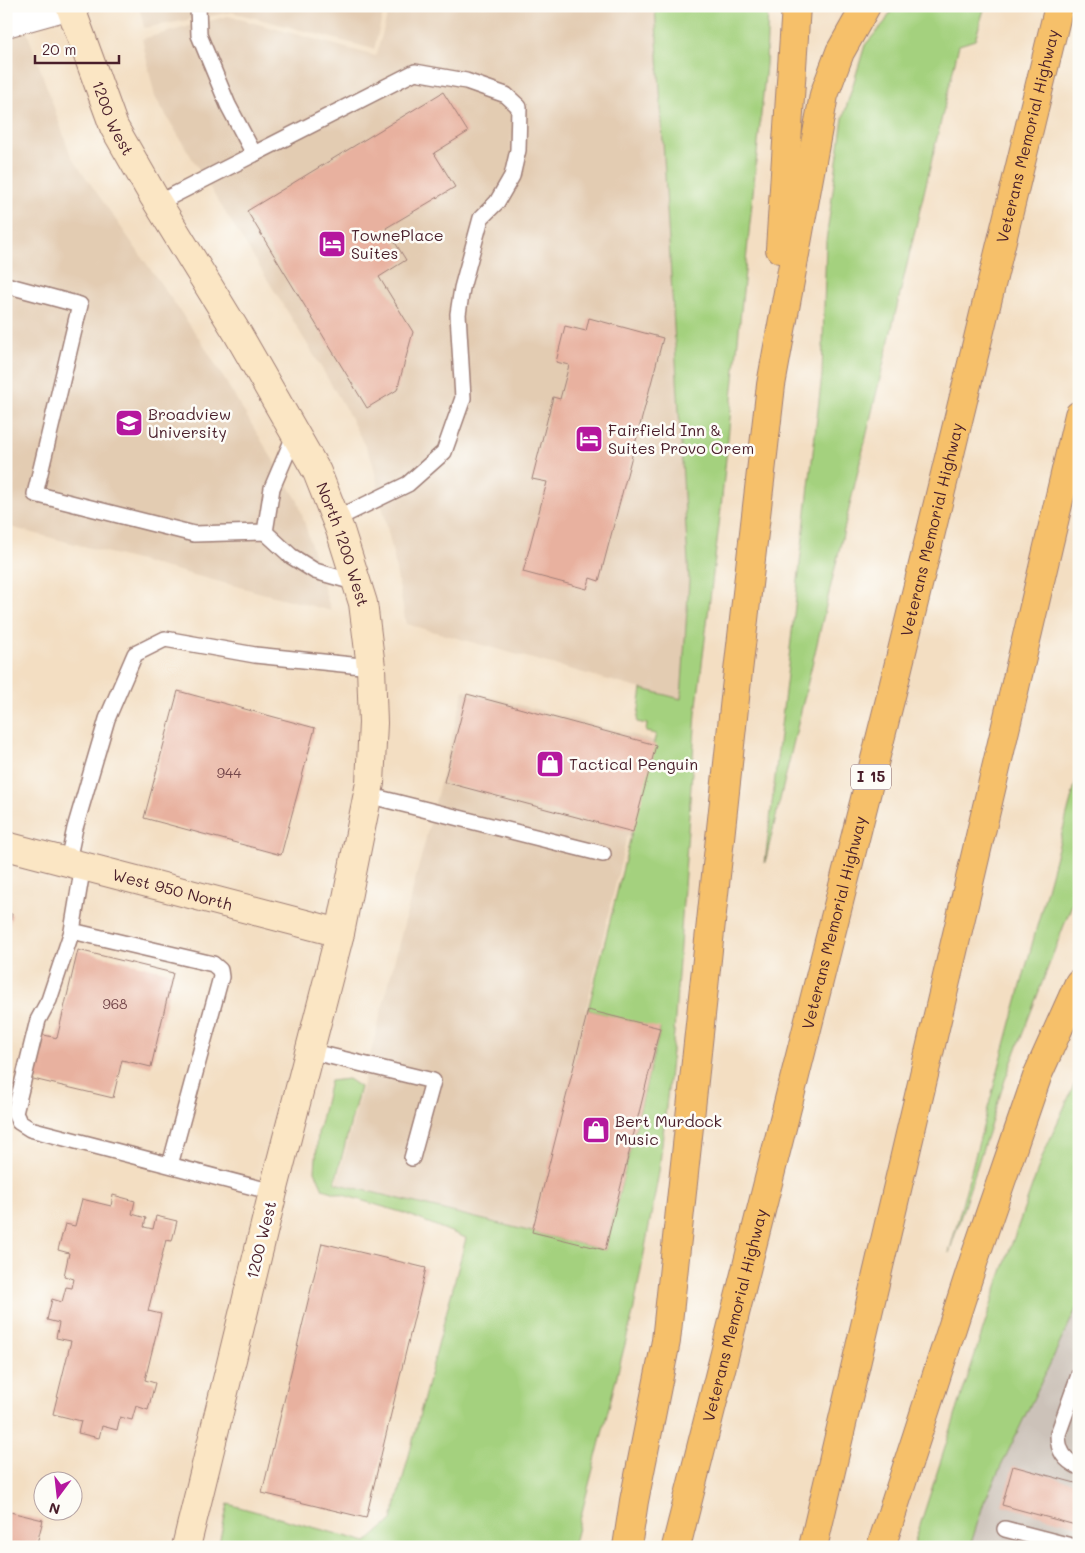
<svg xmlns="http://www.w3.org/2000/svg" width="1085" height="1553" viewBox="0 0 1085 1553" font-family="Mali,sans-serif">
	<rect width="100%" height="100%" fill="#fdfcf7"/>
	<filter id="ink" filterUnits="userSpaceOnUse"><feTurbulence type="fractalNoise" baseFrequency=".02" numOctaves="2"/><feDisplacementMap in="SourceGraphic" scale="10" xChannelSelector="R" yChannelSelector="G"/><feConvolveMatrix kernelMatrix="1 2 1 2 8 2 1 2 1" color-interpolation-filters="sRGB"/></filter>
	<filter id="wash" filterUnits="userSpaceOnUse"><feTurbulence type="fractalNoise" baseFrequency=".0096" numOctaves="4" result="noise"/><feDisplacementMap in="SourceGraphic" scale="20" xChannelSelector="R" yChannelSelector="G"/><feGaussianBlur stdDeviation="1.12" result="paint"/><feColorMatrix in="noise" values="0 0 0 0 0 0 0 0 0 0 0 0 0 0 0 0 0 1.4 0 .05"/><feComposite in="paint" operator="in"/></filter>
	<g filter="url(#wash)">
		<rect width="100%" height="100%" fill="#f3dec2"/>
		<!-- built -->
		<path fill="#e3ccb2" d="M 6,6 L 18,6 L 71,156 L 203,344 L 298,501 L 331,611 L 6,526 Z
			M 139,6 L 385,6 L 374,49 L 232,12 L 144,28 Z
			M 390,6 L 656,6 L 689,580 L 681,700 L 406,624 L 393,554 L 372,460 L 347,411 L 297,327 L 215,196 L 155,97 L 142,39 L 228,16 L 376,56 Z
			M 464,690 L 659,742 L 635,838 L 627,836 L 586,1010 L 660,1028 L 605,1250 L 337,1184 Z"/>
		<!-- industrial -->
		<path fill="#ccc2b9" d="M 1079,1226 L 1079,1547 L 933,1547 Z"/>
		<!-- green -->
		<path fill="#a4d17e" stroke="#777854" d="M 655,6 L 768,6 L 766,65 L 720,517 L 696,713 L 674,1033 L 659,1172 L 633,1313 L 573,1547 L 218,1547 L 228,1504 L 367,1542 L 392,1520 L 466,1238 L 404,1213 L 323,1189 L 315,1171 L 318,1133 L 330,1081 L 348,1079 L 360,1087 L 335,1183 L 605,1250 L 660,1029 L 588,1010 L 656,734 L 646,732 L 647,724 L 637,722 L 642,689 L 681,699 L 689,580 Z
			M 894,6 L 985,6 L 975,40 L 959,45 L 765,863 L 822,375 L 826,241 L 843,118 L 865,45 L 885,22 Z
			M 1079,770 L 1079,886 L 1005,1080 L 949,1253 Z
			M 1079,1074 L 1079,1303 L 984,1502 L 970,1547 L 913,1547 L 998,1283 L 1043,1155 Z"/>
		<g id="blocks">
			<!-- building -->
			<path fill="#e8b19f" d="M 443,92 L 468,132 L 434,153 L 455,187 L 386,228 L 406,260 L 379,277 L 413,332 L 397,390 L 367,408 L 247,211 Z
				M 589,318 L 663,338 L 599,581 L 590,578 L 587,589 L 523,572 L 547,482 L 532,479 L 553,397 L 560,399 L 569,365 L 556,362 L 565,326 L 586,331 Z
				M 178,691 L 315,728 L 281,855 L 144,818 Z
				M 467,694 L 656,745 L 633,832 L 444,782 Z
				M 6,913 L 12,914 L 7,933 L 6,933 Z
				M 78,950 L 173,973 L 151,1067 L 122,1060 L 113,1098 L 29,1078 L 40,1034 L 57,1038 Z
				M 588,1010 L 660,1028 L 605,1250 L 532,1232 Z
				M 113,1195 L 135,1201 L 132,1214 L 146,1218 L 144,1227 L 153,1229 L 156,1216 L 177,1221 L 172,1241 L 166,1240 L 148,1311 L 161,1314 L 145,1380 L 155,1383 L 148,1410 L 136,1406 L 132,1420 L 120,1417 L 117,1430 L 102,1426 L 99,1438 L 78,1433 L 81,1421 L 53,1414 L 71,1341 L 56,1338 L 59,1323 L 47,1320 L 52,1299 L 62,1302 L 66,1287 L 72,1288 L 74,1279 L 64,1276 L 69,1253 L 58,1250 L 65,1224 L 75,1226 L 82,1199 L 111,1206 Z
				M 322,1243 L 426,1268 L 366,1518 L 262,1493 Z
				M 1013,1466 L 1079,1484 L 1079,1526 L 1002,1505 Z
				M 6,1511 L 43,1520 L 36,1547 L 6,1547 Z"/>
		</g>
	</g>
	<g filter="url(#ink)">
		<use href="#blocks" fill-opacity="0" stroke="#9e7e76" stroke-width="1"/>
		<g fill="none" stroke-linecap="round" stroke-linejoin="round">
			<defs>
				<path id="lane" d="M 198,6 L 199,35 L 228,105 L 254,154
					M 158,203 L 415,72 L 466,81 L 506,95 L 519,107 L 518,150 L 512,176 L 497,202 L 481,218 L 462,288 L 458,314 L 463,398 L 444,452 L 408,484 L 336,519
					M 6,285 L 80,305 L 35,494 L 194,534 L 265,532
					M 295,434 L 272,488 L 265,532 L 291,556 L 315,571 L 357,583
					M 367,795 L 603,854
					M 68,861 L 75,828 L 107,719 L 135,654 L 165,639 L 255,655 L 371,667
					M 83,865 L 72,931 L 49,1000 L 38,1020 L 15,1113 L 19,1122 L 30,1129 L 273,1192
					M 72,931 L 213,964 L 220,970 L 221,977 L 170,1165
					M 309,1051 L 433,1081 L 412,1158
					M 1079,1375 L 1058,1434 C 1058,1451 1064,1460 1079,1467
					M 1005,1529 L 1075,1547"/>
				<path id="street" d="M 6,23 L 67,6"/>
				<g id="secondary">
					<path id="s1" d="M 70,6 L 114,127 L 154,197 L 238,334 L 317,472 L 340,530 L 363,603 L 371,667 L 373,723 L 370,783 L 340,933 L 273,1192 L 186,1547"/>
					<path id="s2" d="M 6,846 L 340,933"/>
				</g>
				<g id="highway">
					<path d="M 780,249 L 796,6"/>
					<path d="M 627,1547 L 634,1501 L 666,1341 L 736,689 L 771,385 L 824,95 L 840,52 L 866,6"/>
					<path id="s3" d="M 676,1547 L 892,692 L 1059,6"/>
					<path d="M 813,1547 L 1079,415"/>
					<path d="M 881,1547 L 974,1260 L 1038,1074 L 1079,983"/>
				</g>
			</defs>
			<!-- lane casing -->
			<use href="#lane" stroke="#9e7e76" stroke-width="18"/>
			<!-- street casing -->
			<use href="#street" stroke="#9e7e76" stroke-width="30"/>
			<!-- secondary casing -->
			<use href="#secondary" stroke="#9e7e76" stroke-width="30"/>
			<!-- highway casing -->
			<use href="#highway" stroke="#9e7e76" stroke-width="30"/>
			<!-- lane -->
			<use href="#lane" stroke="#fff" stroke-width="15"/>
			<!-- street -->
			<use href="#street" stroke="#fff" stroke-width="28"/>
			<!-- secondary -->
			<use href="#secondary" stroke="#fbe6c4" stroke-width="28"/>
			<!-- highway -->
			<use href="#highway" stroke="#f6c06b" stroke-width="28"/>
		</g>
	</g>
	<!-- icons -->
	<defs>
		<symbol id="hotel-square" viewBox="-11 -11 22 22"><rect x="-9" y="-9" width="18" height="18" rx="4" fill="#b5179e" stroke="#fdfcf7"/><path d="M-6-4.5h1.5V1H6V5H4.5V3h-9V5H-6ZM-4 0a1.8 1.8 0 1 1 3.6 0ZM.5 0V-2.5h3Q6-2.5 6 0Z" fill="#fff"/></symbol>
		<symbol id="university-square" viewBox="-11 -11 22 22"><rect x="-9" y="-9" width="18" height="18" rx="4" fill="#b5179e" stroke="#fdfcf7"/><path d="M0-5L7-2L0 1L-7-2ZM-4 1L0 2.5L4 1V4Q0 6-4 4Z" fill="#fff"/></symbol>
		<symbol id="shop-square" viewBox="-11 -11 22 22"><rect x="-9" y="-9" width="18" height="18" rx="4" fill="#b5179e" stroke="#fdfcf7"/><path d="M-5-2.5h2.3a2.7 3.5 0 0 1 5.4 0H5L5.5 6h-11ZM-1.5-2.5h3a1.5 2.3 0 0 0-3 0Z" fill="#fff"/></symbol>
	</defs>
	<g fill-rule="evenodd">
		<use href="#hotel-square" x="316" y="228" width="32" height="32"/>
		<use href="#university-square" x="113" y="407" width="32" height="32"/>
		<use href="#hotel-square" x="573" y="423" width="32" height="32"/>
		<use href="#shop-square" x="534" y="748" width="32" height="32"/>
		<use href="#shop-square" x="580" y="1114" width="32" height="32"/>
	</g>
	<g text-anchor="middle" stroke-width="5" stroke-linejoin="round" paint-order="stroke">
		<!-- number labels -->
		<g font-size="14" fill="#724448">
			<text x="229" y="778">944</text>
			<text x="115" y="1009">968</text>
		</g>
		<!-- shield labels -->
		<rect fill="#fdfcf7" stroke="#806168" stroke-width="1" x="851" y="764.5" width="40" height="25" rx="4"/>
		<g font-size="15" font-weight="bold" fill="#4a1f2b">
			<text x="871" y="782">I 15</text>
		</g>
		<!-- street labels -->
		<g font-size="16" fill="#4a1f2b" stroke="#fdfcf7">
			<text dy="6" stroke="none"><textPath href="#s1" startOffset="120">1200 West</textPath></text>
			<text dy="6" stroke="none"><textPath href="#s3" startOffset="1454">Veterans Memorial Highway</textPath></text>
			<text dy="6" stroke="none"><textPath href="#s3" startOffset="1049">Veterans Memorial Highway</textPath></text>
			<text dy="6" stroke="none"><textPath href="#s1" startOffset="606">North 1200 West</textPath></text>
			<text dy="6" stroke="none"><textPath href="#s2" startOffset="172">West 950 North</textPath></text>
			<text dy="6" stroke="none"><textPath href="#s3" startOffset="644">Veterans Memorial Highway</textPath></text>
			<text transform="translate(261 1240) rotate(-76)" y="6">1200 West</text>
			<text dy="6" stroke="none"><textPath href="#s3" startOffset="239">Veterans Memorial Highway</textPath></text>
		</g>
		<!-- poi labels -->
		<g font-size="16" fill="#4a1f2b" stroke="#fdfcf7" text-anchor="start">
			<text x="351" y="241">TownePlace<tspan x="351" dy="18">Suites</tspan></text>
			<text x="148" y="420">Broadview<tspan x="148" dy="18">University</tspan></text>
			<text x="608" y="436">Fairfield Inn &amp;<tspan x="608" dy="18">Suites Provo Orem</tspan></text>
			<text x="569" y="770">Tactical Penguin</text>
			<text x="615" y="1127">Bert Murdock<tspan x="615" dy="18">Music</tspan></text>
		</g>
	</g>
	<!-- margin -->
	<rect width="1085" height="1553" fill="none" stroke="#fdfcf7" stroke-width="25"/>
	<!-- north arrow -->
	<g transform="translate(58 1496) rotate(195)"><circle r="24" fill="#fdfcf7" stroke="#b5a4a5"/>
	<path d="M0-4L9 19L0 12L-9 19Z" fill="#b5179e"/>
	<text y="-8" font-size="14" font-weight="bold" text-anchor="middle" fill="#4a1f2b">N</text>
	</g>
	<!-- scale -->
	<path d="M35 55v8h84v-8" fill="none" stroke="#4a1f2b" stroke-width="2.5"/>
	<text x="42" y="55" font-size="15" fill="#4a1f2b" stroke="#fdfcf7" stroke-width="4" paint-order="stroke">20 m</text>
</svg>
